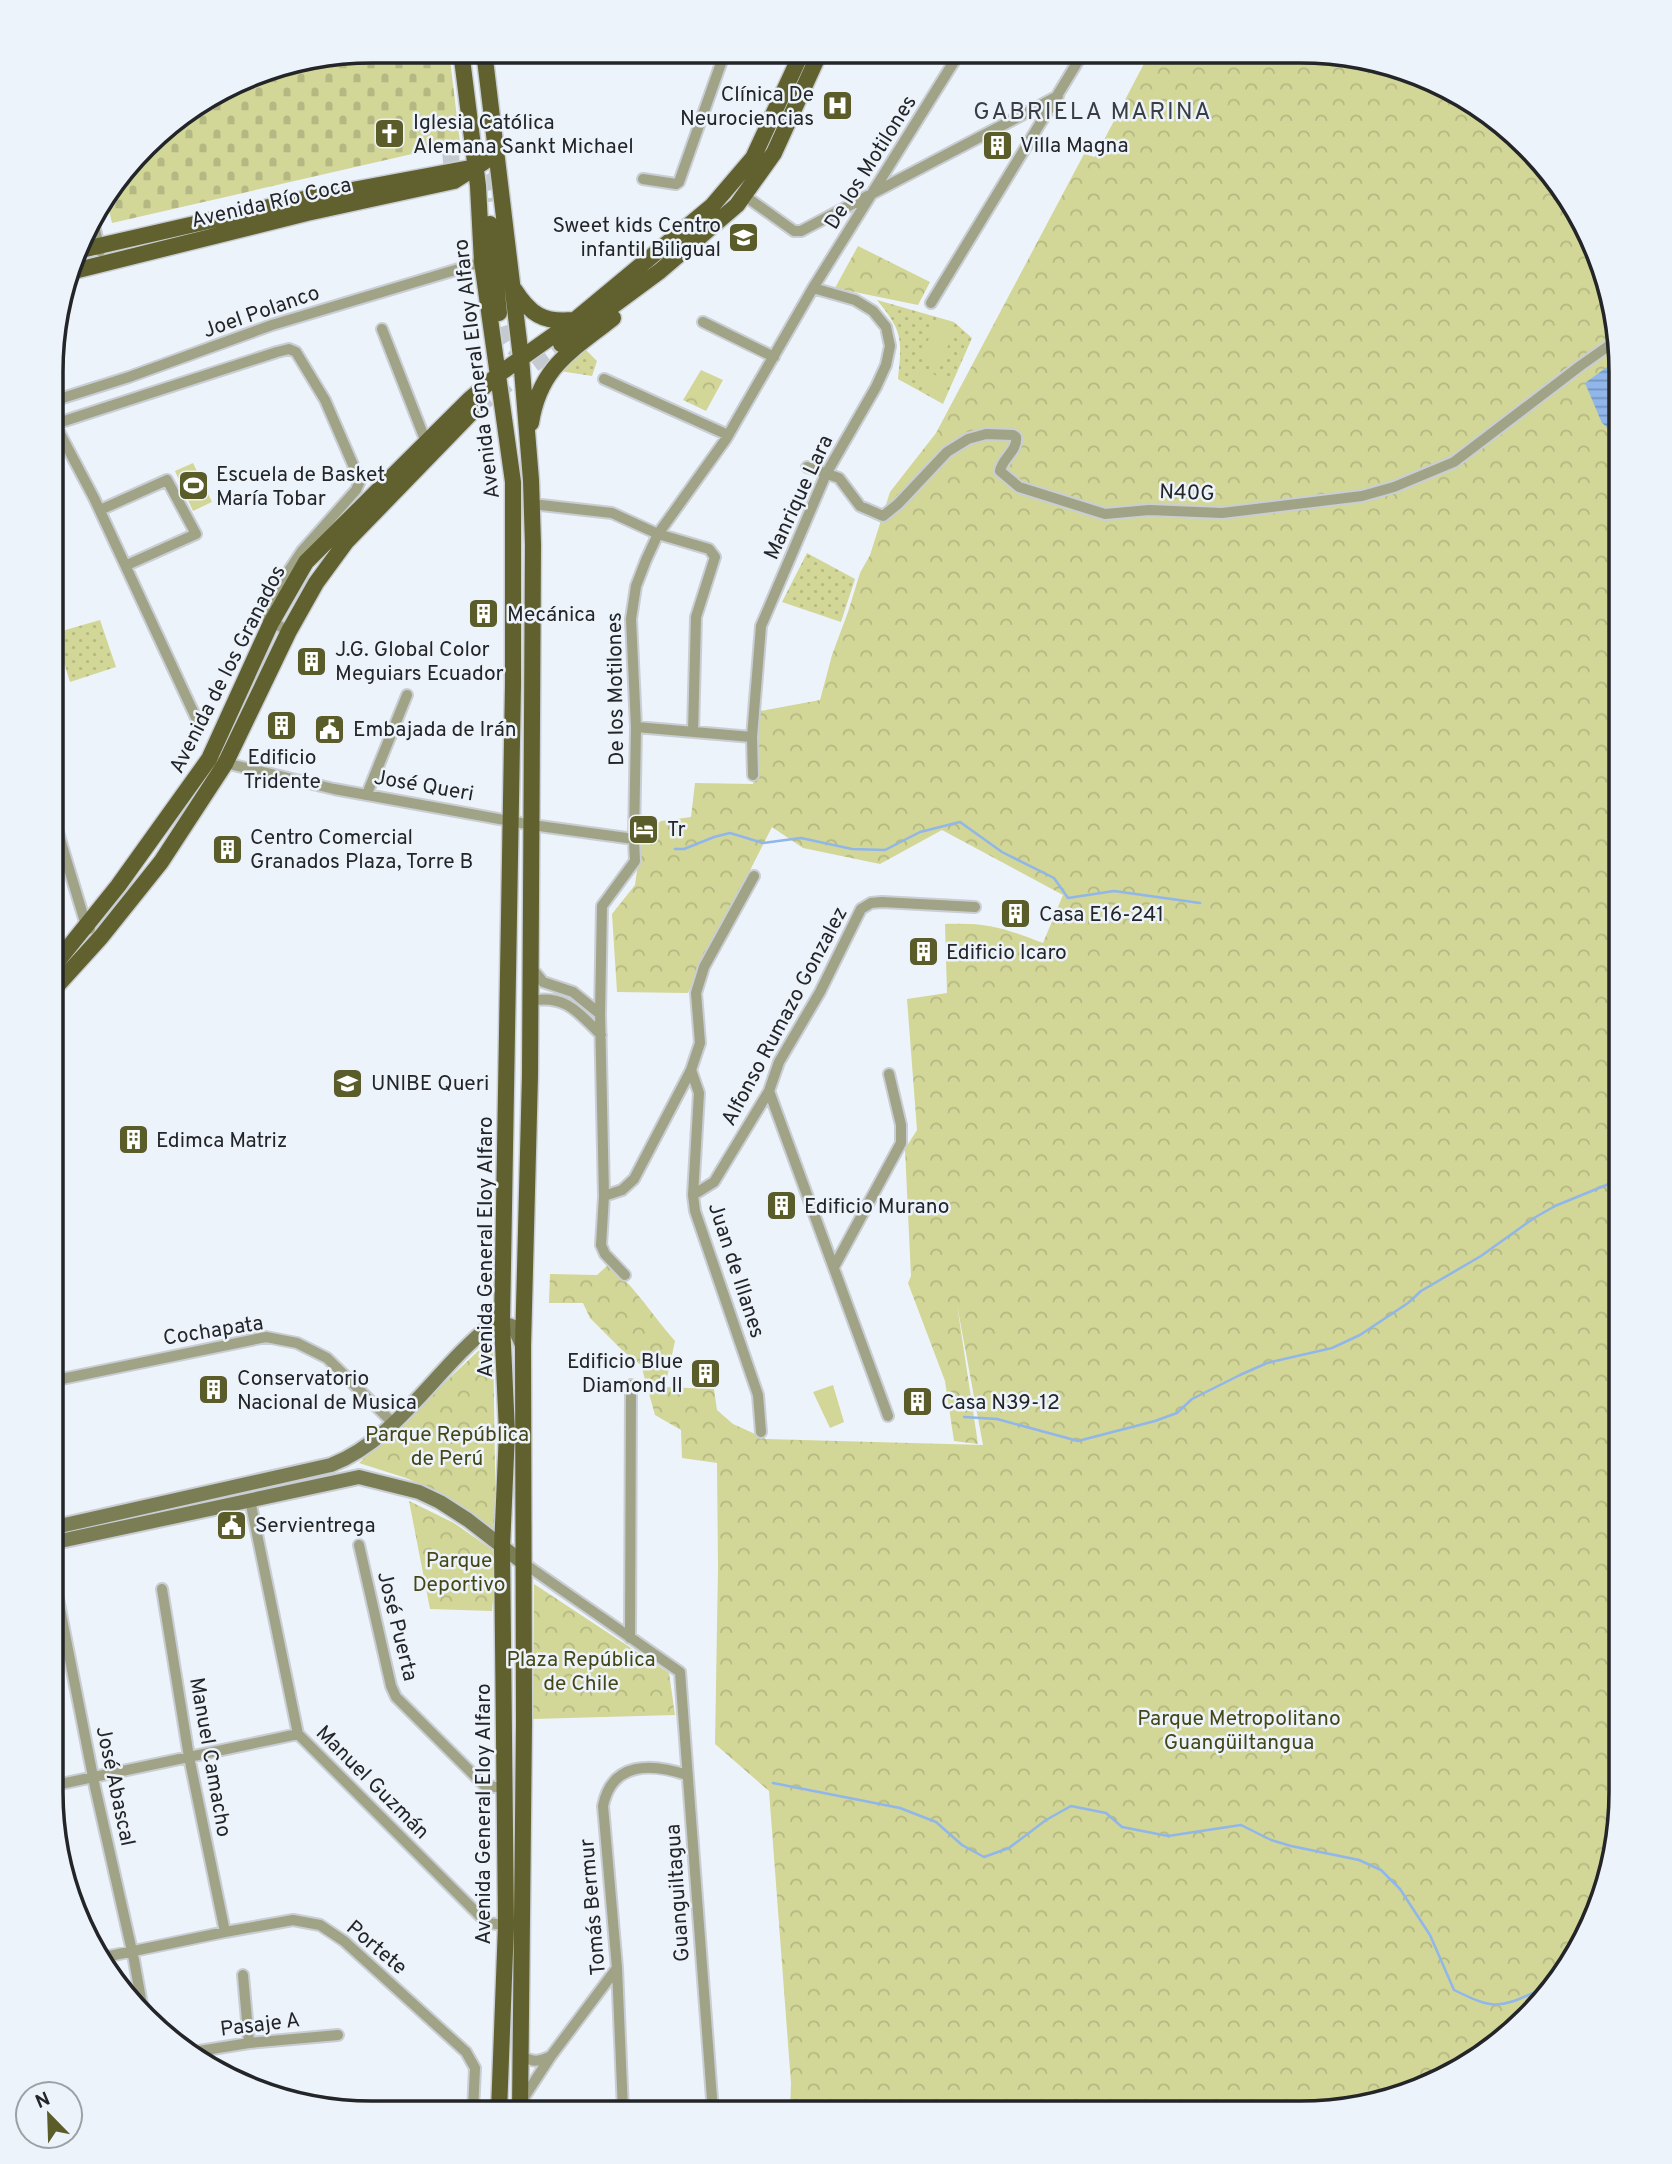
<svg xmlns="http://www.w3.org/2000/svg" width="1672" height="2164" viewBox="0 0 1672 2164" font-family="Overpass,sans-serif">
	<defs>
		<pattern id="grass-dots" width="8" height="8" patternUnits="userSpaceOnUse" patternTransform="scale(1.75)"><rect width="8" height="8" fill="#d2d697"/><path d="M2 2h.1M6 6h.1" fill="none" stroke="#b4b882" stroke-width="1.8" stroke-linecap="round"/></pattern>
		<pattern id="forest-crowns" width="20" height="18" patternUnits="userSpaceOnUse" patternTransform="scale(1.75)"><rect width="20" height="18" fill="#d2d697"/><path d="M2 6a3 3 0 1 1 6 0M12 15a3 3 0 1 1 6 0" fill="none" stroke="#b4b882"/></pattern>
		<pattern id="cemetery-stones" width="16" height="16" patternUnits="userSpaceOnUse" patternTransform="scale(1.75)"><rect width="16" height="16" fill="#d2d697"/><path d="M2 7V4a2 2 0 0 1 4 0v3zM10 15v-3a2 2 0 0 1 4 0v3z" fill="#b4b882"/></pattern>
		<pattern id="water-rules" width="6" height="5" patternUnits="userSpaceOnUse" patternTransform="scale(1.75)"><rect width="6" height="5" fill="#90b6ea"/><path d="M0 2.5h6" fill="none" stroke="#7594be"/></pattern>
	</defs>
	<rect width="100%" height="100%" fill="#edf3fa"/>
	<!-- grass -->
	<path fill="url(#grass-dots)" d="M 877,300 L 954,322 L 972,338 L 943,404 L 898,379 C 902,338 903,332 877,300 Z
		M 583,347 L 597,361 L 592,376 L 560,371 Z
		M 807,553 L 855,579 L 841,622 L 782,602 Z
		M 100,620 L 116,667 L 70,682 L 55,633 Z"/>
	<!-- forest -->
	<path fill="url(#forest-crowns)" d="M 1139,53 L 1342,54 L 1479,105 L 1542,161 L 1588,230 L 1621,372 L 1621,1813 L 1604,1896 L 1567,1970 L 1512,2033 L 1442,2080 L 1300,2113 L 790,2112 L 791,2083 L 769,1791 L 715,1744 L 718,1568 L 717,1463 L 682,1458 L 681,1430 L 655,1415 L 641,1365 L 623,1351 L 590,1318 L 583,1303 L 549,1303 L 550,1274 L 597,1275 L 608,1265 C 635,1286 652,1315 675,1341 L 665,1387 L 714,1389 L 717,1410 L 733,1424 L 766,1439 L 983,1445 L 957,1305 L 978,1444 L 954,1441 L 945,1381 L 908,1283 L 911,1276 L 905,1149 L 917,1130 L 907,999 L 947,993 L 945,924 C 988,922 1004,928 1043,943 L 1063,895 L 942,830 L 880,864 L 803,848 L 772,827 L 688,993 L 617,992 L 612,914 L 635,885 L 642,835 L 661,821 L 691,817 L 695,783 L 753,784 L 760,711 L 820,700 L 832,655 L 848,612 L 860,573 L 870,555 L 890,492 L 936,433 L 1084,154 L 1095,157 L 1147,58 Z
		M 858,246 L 930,282 L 918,305 L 835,288 Z
		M 701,370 L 723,380 L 706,411 L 683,400 Z
		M 493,1337 L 496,1534 L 440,1493 L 406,1478 L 359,1463 Z
		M 409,1501 L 454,1523 L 497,1553 L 492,1611 L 430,1609 Z
		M 534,1584 L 669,1673 L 675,1715 L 533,1719 Z"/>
	<!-- cemetery -->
	<path fill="url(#cemetery-stones)" d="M 372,51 L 449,51 L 460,143 L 112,223 L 106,197 L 161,130 L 268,68 Z"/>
	<!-- garden -->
	<path fill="#d2d697" d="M 934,321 L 953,328 L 942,366 L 923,357 Z
		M 922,368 L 950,383 L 941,400 L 915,383 Z
		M 193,463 L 212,502 L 193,511 L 175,471 Z
		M 833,1385 L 844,1422 L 830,1428 L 813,1392 Z"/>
	<!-- water -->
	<path fill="url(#water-rules)" d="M 1618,359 L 1621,372 L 1621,423 L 1617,427 L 1608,428 L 1602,423 L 1585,383 Z"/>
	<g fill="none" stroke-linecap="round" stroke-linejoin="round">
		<!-- stream -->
		<path stroke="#90b6ea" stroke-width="2.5" d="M 675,849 L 684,849 L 714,837 L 730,833 L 763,843 L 801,838 L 852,849 L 885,850 L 920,832 L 960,822 L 1002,852 L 1054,878 L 1068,898 L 1114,891 L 1200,903
			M 964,1417 L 997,1419 L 1078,1441 L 1155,1421 L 1177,1413 L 1192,1399 L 1240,1375 L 1267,1363 L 1332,1348 L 1360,1335 L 1408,1303 L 1421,1291 L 1481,1256 L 1534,1218 L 1555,1206 L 1621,1179
			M 773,1783 L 900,1808 L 936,1822 L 962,1845 L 984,1857 L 1009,1848 L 1046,1820 L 1071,1806 L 1106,1813 L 1122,1827 L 1168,1836 L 1241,1825 L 1271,1840 L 1291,1846 L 1359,1860 L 1381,1870 L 1400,1889 L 1430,1935 L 1454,1990 C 1491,2008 1497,2010 1535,1992 L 1545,1995"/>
		<!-- primary-tunnel -->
		<path stroke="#c5cad0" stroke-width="16" stroke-dasharray="16 8" stroke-linecap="butt" d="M 443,162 C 477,159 489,166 495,201
			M 501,327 C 506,343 513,352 530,355
			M 476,408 L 561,344"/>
		<defs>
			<path id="minor" d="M 643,179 L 676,184 L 679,182 L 725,52
				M 745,196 L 794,231 L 801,231 L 1058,96
				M 92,216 L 100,251
				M 931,303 L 1083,53
				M 703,322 L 774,357
				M 382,329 L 426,442
				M 604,379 L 728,435
				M 53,401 L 129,377 L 272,325 L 482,262
				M 807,467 L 839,478 L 860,506 L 883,516 L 898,504 L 947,452 L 968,439 L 986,434 L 1013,435 L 1016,437 C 1018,451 1002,458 1000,471 L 1019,487 L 1105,514 L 1149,510 L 1222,513 L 1362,496 L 1394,487 L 1454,462 L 1580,366 L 1614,342
				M 532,504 L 612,513 L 658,534 L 709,549 L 715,557 L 696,617 L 693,732
				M 100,510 L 167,480 L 196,534 L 127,565
				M 197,720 L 94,498 L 55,424 L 277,352 L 289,349 L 296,352 L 325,400 L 360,481 L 356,490 L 302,551 L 268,602 L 265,612 L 268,620 L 289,631
				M 636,727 L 752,737
				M 221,762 L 334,789 L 532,825 L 634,839
				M 753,775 L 752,737 L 761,626 L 826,474 L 876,387 L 886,365 L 890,346 L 886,327 L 873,311 L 855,300 L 813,288
				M 367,794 L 407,695
				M 53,816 L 86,925 L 90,929
				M 530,966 L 543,982 L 573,992 L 600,1014
				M 530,1001 C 565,994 578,1012 601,1035
				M 691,1070 L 699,1093 L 693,1195 L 695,1211 L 758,1395 L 761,1432
				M 769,1091 L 888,1416
				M 693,1195 L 714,1182 L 769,1091 L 779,1062 L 820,992 L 861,909 L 871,903 L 882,902 L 975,907
				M 604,1196 L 622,1190 L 634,1179 L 691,1070 L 700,1043 L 696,993 L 704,967 L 754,876
				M 834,1267 L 901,1143 L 901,1125 L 889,1074
				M 625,1275 L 605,1254 L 601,1245 L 604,1196 L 600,1014 L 602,906 L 635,861 L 634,839 L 636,727 L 631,619 L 636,586 L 646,560 L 658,534 L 726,439 L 813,288 L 960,52
				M 52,1381 L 266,1337 L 297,1343 L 327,1358 L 394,1424
				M 250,1500 L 298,1734 L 487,1923 L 506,1925
				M 359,1545 L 391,1686 L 396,1697 L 485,1786 L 506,1788
				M 522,1562 L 680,1672 L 713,2112
				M 51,1563 L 95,1787 L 134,1960 L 144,2016
				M 162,1589 L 189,1757 L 225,1932
				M 630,1638 L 631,1385
				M 51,1786 L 298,1734
				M 100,1958 L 225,1932 L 293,1920 L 320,1925 L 344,1941 L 466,2052 L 475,2068 L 473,2111
				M 243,1975 L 249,2043
				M 187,2053 L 249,2043 L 338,2035
				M 523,2057 C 533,2062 540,2062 551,2056
				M 521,2102 L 551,2056 L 617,1968
				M 623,2111 L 617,1968 L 603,1806 C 612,1761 652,1763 687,1775"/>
			<path id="secondary" d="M 51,1528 L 331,1465 C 399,1438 435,1369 491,1325 L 502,1323 L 514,1327 L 522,1345
				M 51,1543 L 359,1477 L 419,1492 L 440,1502 L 468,1520 L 522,1562"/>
			<path id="primary" d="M 461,51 L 478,186 L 482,262 L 513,482 L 513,684 L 502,1323 L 507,1432 L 502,1548 L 506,1925 L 499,2111
				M 484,51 L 521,358 L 531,480 L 533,545 L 530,1075 L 523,1346 L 524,1723 L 520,2111
				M 490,224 L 499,313
				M 81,250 L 304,199 L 470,168
				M 74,271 L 307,213 L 454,181 L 484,162
				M 514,289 C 530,314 543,323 573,320
				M 561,344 L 660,271 L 737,205 L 774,153 L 820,52
				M 531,423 C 540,366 572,351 613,318
				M 52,968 L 118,886 L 209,759 L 271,623 L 306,562 L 470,399 L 499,374 L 575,320 L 712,206 L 753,158 L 802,52
				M 52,991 L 101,937 L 161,862 L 225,764 L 289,631 L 316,583 L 346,542 L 476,408"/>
		</defs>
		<!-- minor casing -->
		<use href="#minor" stroke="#c9ced4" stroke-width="14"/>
		<!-- secondary casing -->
		<use href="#secondary" stroke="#c9ced4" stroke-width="18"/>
		<!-- primary casing -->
		<use href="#primary" stroke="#c9ced4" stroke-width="19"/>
		<!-- minor -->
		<use href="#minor" stroke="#a1a387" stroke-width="10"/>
		<!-- secondary -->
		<use href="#secondary" stroke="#7b7d54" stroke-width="14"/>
		<!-- primary -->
		<use href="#primary" stroke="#60612e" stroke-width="16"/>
	</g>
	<!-- icons -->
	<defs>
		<symbol id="hospital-square" viewBox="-11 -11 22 22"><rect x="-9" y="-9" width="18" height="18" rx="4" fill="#5a5c29" stroke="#edf3fa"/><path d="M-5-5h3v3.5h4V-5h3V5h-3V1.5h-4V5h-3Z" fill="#fff"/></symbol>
		<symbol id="church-square" viewBox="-11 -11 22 22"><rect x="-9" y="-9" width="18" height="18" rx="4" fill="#5a5c29" stroke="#edf3fa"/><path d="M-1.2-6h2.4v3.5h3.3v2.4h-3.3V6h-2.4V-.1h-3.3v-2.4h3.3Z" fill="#fff"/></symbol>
		<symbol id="building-square" viewBox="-11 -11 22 22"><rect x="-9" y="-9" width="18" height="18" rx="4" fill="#5a5c29" stroke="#edf3fa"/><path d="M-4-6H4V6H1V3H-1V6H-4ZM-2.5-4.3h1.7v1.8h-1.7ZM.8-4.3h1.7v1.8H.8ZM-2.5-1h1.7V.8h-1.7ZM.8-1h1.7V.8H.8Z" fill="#fff"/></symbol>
		<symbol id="school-square" viewBox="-11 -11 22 22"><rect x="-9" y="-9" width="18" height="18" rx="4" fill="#5a5c29" stroke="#edf3fa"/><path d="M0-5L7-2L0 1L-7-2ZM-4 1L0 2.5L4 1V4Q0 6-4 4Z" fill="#fff"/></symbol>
		<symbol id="stadium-square" viewBox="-11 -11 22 22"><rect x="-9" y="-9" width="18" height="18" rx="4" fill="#5a5c29" stroke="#edf3fa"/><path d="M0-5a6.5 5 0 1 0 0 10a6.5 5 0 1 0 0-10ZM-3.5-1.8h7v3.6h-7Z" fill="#fff"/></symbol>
		<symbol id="civic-square" viewBox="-11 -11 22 22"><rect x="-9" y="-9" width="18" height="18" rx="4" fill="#5a5c29" stroke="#edf3fa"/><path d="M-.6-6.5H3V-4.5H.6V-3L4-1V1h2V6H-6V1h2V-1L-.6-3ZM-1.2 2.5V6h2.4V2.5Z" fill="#fff"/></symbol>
		<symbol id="hotel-square" viewBox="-11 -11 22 22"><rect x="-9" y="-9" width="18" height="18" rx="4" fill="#5a5c29" stroke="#edf3fa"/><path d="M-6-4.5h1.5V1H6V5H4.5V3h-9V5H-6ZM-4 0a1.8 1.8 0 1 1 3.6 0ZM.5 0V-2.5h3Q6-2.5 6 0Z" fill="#fff"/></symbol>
		<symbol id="university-square" viewBox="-11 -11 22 22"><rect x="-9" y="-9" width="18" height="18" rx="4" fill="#5a5c29" stroke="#edf3fa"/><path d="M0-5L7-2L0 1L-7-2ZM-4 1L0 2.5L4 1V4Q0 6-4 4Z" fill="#fff"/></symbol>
	</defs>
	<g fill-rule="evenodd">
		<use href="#hospital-square" x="820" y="88" width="35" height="35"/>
		<use href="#church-square" x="372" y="116" width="35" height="35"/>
		<use href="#building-square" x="980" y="128" width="35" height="35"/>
		<use href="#school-square" x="726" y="220" width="35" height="35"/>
		<use href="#stadium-square" x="176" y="468" width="35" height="35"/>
		<use href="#building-square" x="466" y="596" width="35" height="35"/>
		<use href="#building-square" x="294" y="644" width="35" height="35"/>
		<use href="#building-square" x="264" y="708" width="35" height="35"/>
		<use href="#civic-square" x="312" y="712" width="35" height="35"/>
		<use href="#hotel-square" x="626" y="812" width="35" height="35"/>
		<use href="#building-square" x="210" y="832" width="35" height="35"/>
		<use href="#building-square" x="998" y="896" width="35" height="35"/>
		<use href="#building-square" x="906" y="934" width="35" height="35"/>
		<use href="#university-square" x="330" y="1066" width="35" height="35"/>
		<use href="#building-square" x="116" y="1122" width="35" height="35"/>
		<use href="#building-square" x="764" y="1188" width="35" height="35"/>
		<use href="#building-square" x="688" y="1356" width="35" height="35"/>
		<use href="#building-square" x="196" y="1372" width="35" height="35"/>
		<use href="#building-square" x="900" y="1384" width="35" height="35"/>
		<use href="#civic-square" x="214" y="1508" width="35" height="35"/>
	</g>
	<g text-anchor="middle" stroke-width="5" stroke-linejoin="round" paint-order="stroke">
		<!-- poi labels -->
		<g font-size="21" fill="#232528" stroke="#edf3fa" text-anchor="start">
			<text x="814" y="101" text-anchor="end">Clínica De<tspan x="814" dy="24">Neurociencias</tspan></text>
			<text x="413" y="129">Iglesia Católica<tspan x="413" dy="24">Alemana Sankt Michael</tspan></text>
			<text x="1020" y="152">Villa Magna</text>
			<text x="721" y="232" text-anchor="end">Sweet kids Centro<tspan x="721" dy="24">infantil Biligual</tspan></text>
			<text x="216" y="481">Escuela de Basket<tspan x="216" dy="24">María Tobar</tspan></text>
			<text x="507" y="621">Mecánica</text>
			<text x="335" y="656">J.G. Global Color<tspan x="335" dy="24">Meguiars Ecuador</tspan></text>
			<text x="353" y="736">Embajada de Irán</text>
			<text x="282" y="764" text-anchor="middle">Edificio<tspan x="282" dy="24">Tridente</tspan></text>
			<text x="667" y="836">Tr</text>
			<text x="250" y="844">Centro Comercial<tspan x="250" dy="24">Granados Plaza, Torre B</tspan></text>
			<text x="1039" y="921">Casa E16-241</text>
			<text x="946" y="959">Edificio Icaro</text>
			<text x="371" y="1090">UNIBE Queri</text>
			<text x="156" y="1147">Edimca Matriz</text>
			<text x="804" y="1213">Edificio Murano</text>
			<text x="683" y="1368" text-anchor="end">Edificio Blue<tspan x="683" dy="24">Diamond II</tspan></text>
			<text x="237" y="1385">Conservatorio<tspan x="237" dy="24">Nacional de Musica</tspan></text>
			<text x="941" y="1409">Casa N39-12</text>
			<text x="255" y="1532">Servientrega</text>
		</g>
		<!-- street labels -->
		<g font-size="21" fill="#232528" stroke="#edf3fa">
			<text transform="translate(870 162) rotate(-58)" y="7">De los Motilones</text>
			<text transform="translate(271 202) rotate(-13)" y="7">Avenida Río Coca</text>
			<text transform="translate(261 311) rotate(-19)" y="7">Joel Polanco</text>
			<text transform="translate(476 369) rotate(-97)" y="7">Avenida General Eloy Alfaro</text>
			<text transform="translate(1187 492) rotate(2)" y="7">N40G</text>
			<text transform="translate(798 497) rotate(-65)" y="7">Manrique Lara</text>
			<text transform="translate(227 669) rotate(-63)" y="7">Avenida de los Granados</text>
			<text transform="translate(615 689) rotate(-91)" y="7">De los Motilones</text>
			<text transform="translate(424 785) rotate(10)" y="7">José Queri</text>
			<text transform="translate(784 1016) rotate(-62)" y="7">Alfonso Rumazo Gonzalez</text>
			<text transform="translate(485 1247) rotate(-90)" y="7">Avenida General Eloy Alfaro</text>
			<text transform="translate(737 1270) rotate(72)" y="7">Juan de Illanes</text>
			<text transform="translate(213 1330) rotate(-9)" y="7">Cochapata</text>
			<text transform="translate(398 1626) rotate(76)" y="7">José Puerta</text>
			<text transform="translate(211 1757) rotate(80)" y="7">Manuel Camacho</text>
			<text transform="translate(373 1782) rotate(45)" y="7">Manuel Guzmán</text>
			<text transform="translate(116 1786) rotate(78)" y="7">José Abascal</text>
			<text transform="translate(483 1814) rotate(-90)" y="7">Avenida General Eloy Alfaro</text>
			<text transform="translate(677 1893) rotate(-94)" y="7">Guanguiltagua</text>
			<text transform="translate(592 1907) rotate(-95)" y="7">Tomás Bermur</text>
			<text transform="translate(377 1947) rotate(40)" y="7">Portete</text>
			<text transform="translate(260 2024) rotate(-7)" y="7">Pasaje A</text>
		</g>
		<!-- park labels -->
		<g font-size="21" fill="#454615" stroke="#edf3fa">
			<text x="447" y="1441">Parque República<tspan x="447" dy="24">de Perú</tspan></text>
			<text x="459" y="1567">Parque<tspan x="459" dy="24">Deportivo</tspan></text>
			<text x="581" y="1666">Plaza República<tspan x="581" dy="24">de Chile</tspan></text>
			<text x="1239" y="1725">Parque Metropolitano<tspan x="1239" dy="24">Guangüiltangua</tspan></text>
		</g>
		<!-- quarter labels -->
		<g font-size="24" letter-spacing="2" fill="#3a3e44" stroke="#edf3fa">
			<text x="1093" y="119">GABRIELA MARINA</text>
		</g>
	</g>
	<!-- crop -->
	<path d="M0 0H1672V2164H0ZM372 63H1300A309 309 0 0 1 1609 372V1792A309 309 0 0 1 1300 2101H372A309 309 0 0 1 63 1792V372A309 309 0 0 1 372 63Z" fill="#edf3fa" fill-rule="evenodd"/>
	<path fill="none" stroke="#232528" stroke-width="3.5" d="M372 63H1300A309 309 0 0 1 1609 372V1792A309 309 0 0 1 1300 2101H372A309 309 0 0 1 63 1792V372A309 309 0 0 1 372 63Z"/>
	<!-- north arrow -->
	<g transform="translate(49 2115) rotate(337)"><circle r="33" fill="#edf3fa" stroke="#9ca1a6" stroke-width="2"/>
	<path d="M0-5L12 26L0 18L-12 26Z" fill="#5a5c29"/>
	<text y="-10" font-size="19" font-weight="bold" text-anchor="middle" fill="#232528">N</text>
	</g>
</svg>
